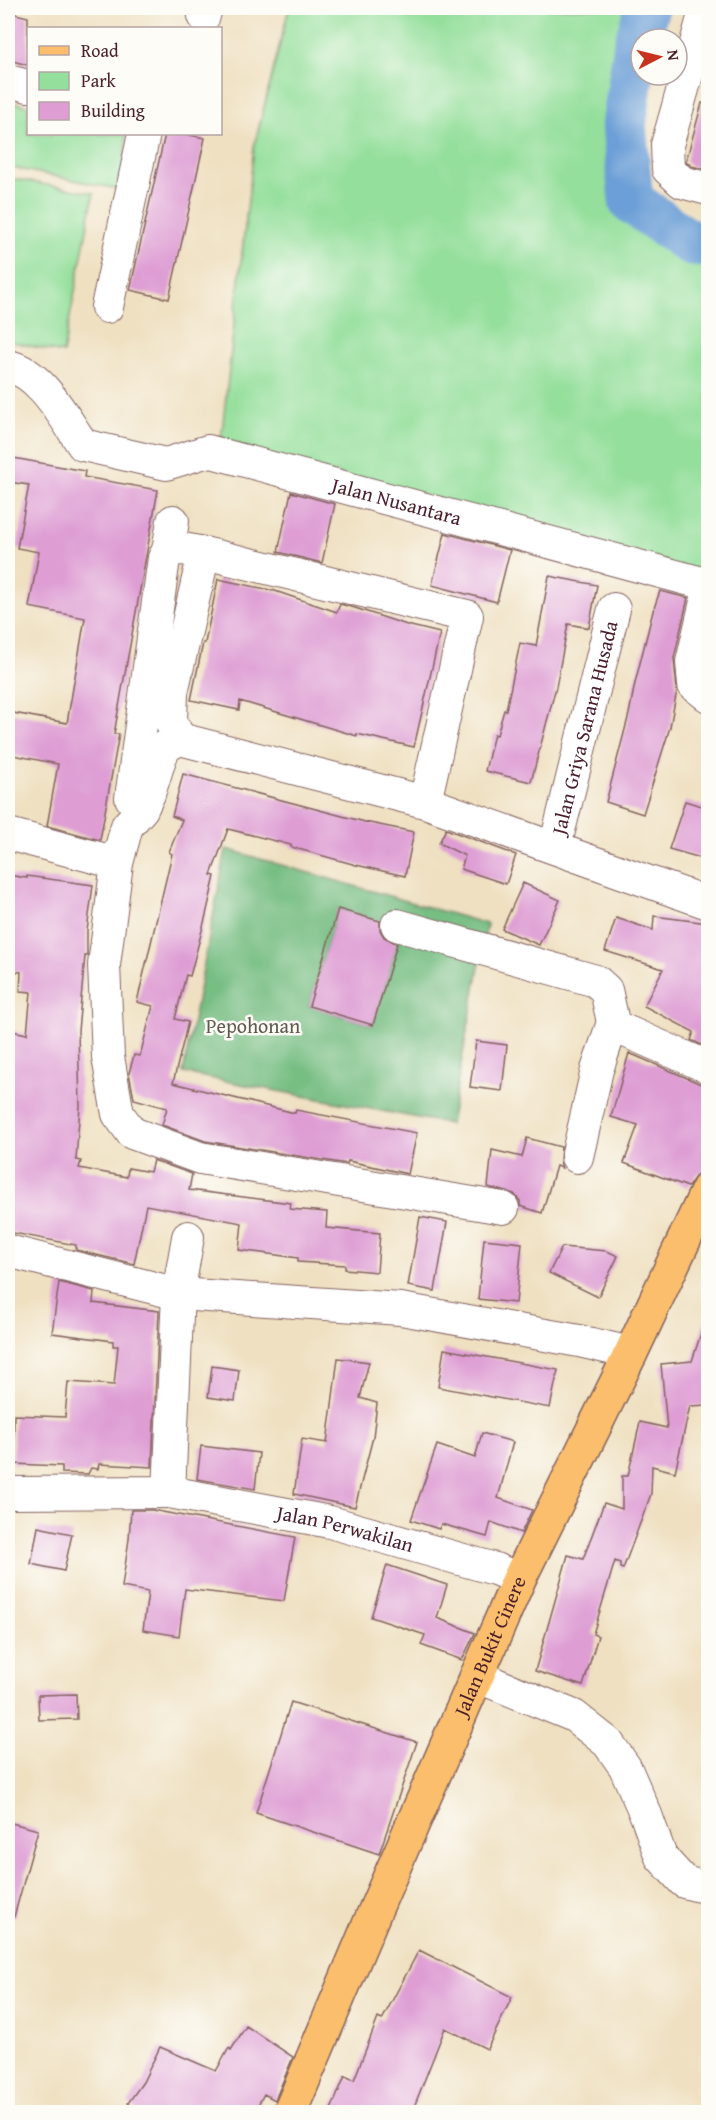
<svg xmlns="http://www.w3.org/2000/svg" width="716" height="2120" viewBox="0 0 716 2120" font-family="'Gentium Book Plus',serif">
	<rect width="100%" height="100%" fill="#fdfcf7"/>
	<filter id="ink" filterUnits="userSpaceOnUse"><feTurbulence type="fractalNoise" baseFrequency=".0167" numOctaves="2"/><feDisplacementMap in="SourceGraphic" scale="12" xChannelSelector="R" yChannelSelector="G"/><feConvolveMatrix kernelMatrix="1 2 1 2 8 2 1 2 1" color-interpolation-filters="sRGB"/></filter>
	<filter id="wash" filterUnits="userSpaceOnUse"><feTurbulence type="fractalNoise" baseFrequency=".008" numOctaves="4" result="noise"/><feDisplacementMap in="SourceGraphic" scale="24" xChannelSelector="R" yChannelSelector="G"/><feGaussianBlur stdDeviation="1.35" result="paint"/><feColorMatrix in="noise" values="0 0 0 0 0 0 0 0 0 0 0 0 0 0 0 0 0 1.4 0 .05"/><feComposite in="paint" operator="in"/></filter>
	<g filter="url(#wash)">
		<rect width="100%" height="100%" fill="#efe0c1"/>
		<!-- green -->
		<path fill="#94df9b" stroke="#6f7f63" stroke-width="1.5" d="M 289,8 L 647,8 L 636,44 L 624,125 L 631,201 L 691,243 L 708,245 L 708,579 L 221,441 L 254,147 Z
			M 8,101 L 28,106 L 28,134 L 126,134 L 123,190 L 8,167 Z
			M 8,178 L 94,193 L 63,353 L 8,341 Z"/>
		<!-- forest -->
		<path fill="#77be83" stroke="#606e57" stroke-width="1.5" fill-rule="evenodd" d="M 226,849 L 487,924 L 450,1124 L 183,1073 ZM 338,909 L 401,928 L 373,1025 L 309,1006 Z"/>
		<g fill="none" stroke-linecap="round" stroke-linejoin="round">
			<!-- river -->
			<path stroke="#6c9fd7" stroke-width="45" d="M 647,8 L 636,44 L 624,125 L 631,201 L 691,243 L 708,245"/>
		</g>
		<g id="blocks">
			<!-- building -->
			<path fill="#de9ed4" d="M 8,12 L 28,17 L 28,65 L 8,60 Z
				M 702,103 L 708,104 L 708,170 L 691,166 L 686,161 Z
				M 165,134 L 184,134 L 205,138 L 169,299 L 130,290 Z
				M 8,457 L 85,471 L 84,477 L 158,490 L 114,734 L 119,734 L 100,840 L 47,826 L 58,764 L 8,754 L 8,712 L 67,723 L 85,618 L 29,607 L 39,552 L 17,548 L 29,485 L 8,482 Z
				M 291,492 L 335,504 L 322,563 L 278,552 Z
				M 445,533 L 510,550 L 497,602 L 432,585 Z
				M 549,576 L 597,585 L 589,628 L 568,624 L 556,687 L 531,782 L 485,771 L 494,734 L 497,735 L 504,710 L 506,710 L 520,643 L 536,646 Z
				M 218,579 L 275,591 L 337,612 L 340,604 L 355,608 L 407,625 L 440,633 L 414,747 L 357,734 L 357,736 L 240,701 L 239,710 L 191,700 L 203,643 L 205,643 Z
				M 660,591 L 688,598 L 674,658 L 677,690 L 670,727 L 643,814 L 606,802 L 629,714 L 635,683 L 653,611 Z
				M 183,774 L 365,822 L 414,832 L 405,876 L 356,865 L 291,847 L 291,845 L 228,829 L 211,875 L 215,876 L 206,915 L 190,976 L 186,975 L 175,1019 L 188,1022 L 173,1083 L 295,1113 L 296,1110 L 417,1133 L 408,1174 L 348,1161 L 347,1164 L 205,1141 L 162,1125 L 167,1108 L 134,1099 L 129,1073 L 134,1055 L 140,1056 L 153,1006 L 137,1002 L 172,854 L 169,852 L 182,820 L 172,816 Z
				M 685,801 L 708,808 L 708,860 L 669,849 Z
				M 446,829 L 516,855 L 506,884 L 461,869 L 465,856 L 439,843 Z
				M 8,875 L 27,878 L 27,876 L 93,885 L 87,931 L 87,956 L 85,956 L 78,1031 L 80,1106 L 76,1160 L 81,1161 L 79,1168 L 127,1177 L 128,1168 L 150,1172 L 153,1160 L 192,1174 L 189,1190 L 291,1203 L 290,1209 L 327,1212 L 326,1228 L 380,1233 L 377,1272 L 345,1269 L 345,1265 L 298,1262 L 298,1258 L 239,1250 L 242,1223 L 146,1205 L 134,1264 L 76,1250 L 76,1245 L 8,1232 L 8,1030 L 27,1034 L 31,992 L 20,991 L 21,972 L 8,971 Z
				M 523,883 L 560,900 L 539,945 L 502,929 Z
				M 338,909 L 380,921 L 380,930 L 384,937 L 397,944 L 373,1025 L 309,1006 Z
				M 654,916 L 708,923 L 708,1048 L 691,1040 L 694,1032 L 644,1006 L 663,969 L 605,951 L 616,918 L 653,930 Z
				M 476,1041 L 507,1045 L 502,1091 L 470,1087 Z
				M 629,1053 L 701,1084 L 708,1085 L 708,1160 L 704,1171 L 697,1174 L 688,1187 L 624,1163 L 638,1125 L 611,1117 Z
				M 527,1138 L 561,1147 L 560,1162 L 562,1168 L 556,1166 L 542,1213 L 520,1206 L 520,1201 L 514,1194 L 488,1187 L 492,1150 L 522,1157 Z
				M 420,1217 L 447,1222 L 435,1291 L 408,1286 Z
				M 484,1239 L 522,1243 L 516,1303 L 478,1299 Z
				M 562,1247 L 607,1251 L 618,1256 L 598,1297 L 549,1273 Z
				M 59,1282 L 94,1291 L 93,1303 L 159,1311 L 152,1467 L 99,1464 L 98,1469 L 91,1468 L 88,1474 L 62,1473 L 62,1466 L 13,1464 L 14,1415 L 65,1417 L 68,1382 L 114,1385 L 118,1346 L 113,1346 L 113,1341 L 52,1333 Z
				M 705,1321 L 708,1322 L 708,1405 L 690,1406 L 675,1472 L 652,1466 L 651,1494 L 623,1569 L 620,1568 L 620,1563 L 615,1561 L 593,1634 L 598,1636 L 583,1686 L 535,1671 L 568,1555 L 583,1559 L 604,1503 L 622,1509 L 622,1476 L 628,1476 L 640,1422 L 667,1428 L 661,1364 L 692,1361 Z
				M 444,1349 L 558,1370 L 550,1408 L 438,1387 Z
				M 338,1358 L 369,1362 L 360,1398 L 377,1403 L 373,1437 L 355,1507 L 294,1494 L 302,1439 L 327,1443 Z
				M 212,1366 L 239,1370 L 235,1401 L 208,1397 Z
				M 482,1433 L 513,1442 L 498,1498 L 532,1510 L 521,1533 L 491,1522 L 487,1537 L 441,1524 L 439,1529 L 411,1520 L 437,1445 L 475,1458 Z
				M 201,1446 L 259,1453 L 255,1489 L 197,1479 Z
				M 131,1510 L 152,1510 L 295,1537 L 284,1601 L 185,1589 L 179,1636 L 143,1630 L 148,1592 L 122,1587 L 129,1539 Z
				M 38,1527 L 72,1534 L 64,1571 L 31,1564 Z
				M 387,1565 L 447,1585 L 437,1618 L 475,1633 L 462,1660 L 421,1645 L 425,1635 L 371,1617 Z
				M 76,1694 L 77,1719 L 39,1720 L 38,1695 Z
				M 291,1702 L 417,1742 L 379,1854 L 256,1813 Z
				M 8,1822 L 38,1830 L 14,1917 L 8,1916 Z
				M 419,1950 L 512,1997 L 487,2049 L 445,2028 L 412,2112 L 330,2112 L 345,2076 L 354,2080 L 378,2018 L 382,2020 Z
				M 246,2026 L 293,2057 L 275,2100 L 264,2094 L 254,2112 L 139,2112 L 128,2103 L 143,2082 L 160,2047 L 216,2071 L 229,2048 L 231,2050 Z"/>
		</g>
	</g>
	<g filter="url(#ink)">
		<use href="#blocks" fill-opacity="0" stroke="#846360" stroke-width="1.5"/>
		<g fill="none" stroke-linecap="round" stroke-linejoin="round">
			<defs>
				<g id="minor">
					<path d="M 706,8 L 667,145 L 668,169 L 682,182 L 708,189"/>
					<path d="M 204,16 L 206,8"/>
					<path d="M 8,81 L 28,86"/>
					<path d="M 107,307 L 144,134"/>
					<path id="s1" d="M 8,366 C 42,373 64,418 83,445 L 166,464 L 208,451 L 702,583 L 708,593 L 692,662 L 694,685 L 708,696"/>
					<path d="M 168,551 L 173,521"/>
					<path d="M 180,739 L 171,722 L 172,692 L 204,553 L 467,616 L 425,802 L 180,739 L 166,746 L 161,756 L 149,794 L 142,809 L 127,826 L 117,863 L 104,965 L 108,1057 L 118,1114 L 132,1133 L 200,1158 L 503,1208"/>
					<path d="M 131,798 L 164,558 L 168,551 L 183,549 L 204,553"/>
					<path d="M 425,802 L 708,903"/>
					<path d="M 8,834 L 117,863"/>
					<path id="s2" d="M 555,847 L 614,609"/>
					<path d="M 397,925 L 596,981 L 606,990 L 613,1022 L 616,1027 L 708,1067"/>
					<path d="M 577,1157 L 597,1070 L 613,1022"/>
					<path d="M 8,1251 L 178,1294 L 401,1309 L 579,1341 L 631,1353"/>
					<path id="s3" d="M 169,1492 L 330,1522 L 495,1569 L 519,1579"/>
					<path d="M 8,1493 L 169,1492 L 178,1294 L 188,1237"/>
					<path d="M 476,1676 L 574,1716 L 608,1743 L 625,1767 L 646,1815 L 661,1857 L 684,1882 L 708,1888"/>
				</g>
				<g id="major">
					<path id="s4" d="M 290,2112 L 374,1913 L 519,1579 L 631,1353 L 708,1189"/>
				</g>
			</defs>
			<!-- minor casing -->
			<use href="#minor" stroke="#846360" stroke-width="34"/>
			<!-- major casing -->
			<use href="#major" stroke="#846360" stroke-width="36"/>
			<!-- minor -->
			<use href="#minor" stroke="#fff" stroke-width="32"/>
			<!-- major -->
			<use href="#major" stroke="#fabe6d" stroke-width="33"/>
		</g>
	</g>
	<g text-anchor="middle" stroke-width="5" stroke-linejoin="round" paint-order="stroke">
		<!-- street labels -->
		<g font-size="20" fill="#4a1f2b" stroke="#fdfcf7">
			<text dy="7" stroke="none"><textPath href="#s1" startOffset="436">Jalan Nusantara</textPath></text>
			<text dy="7" stroke="none"><textPath href="#s2" startOffset="123">Jalan Griya Sarana Husada</textPath></text>
			<text dy="7" stroke="none"><textPath href="#s3" startOffset="180">Jalan Perwakilan</textPath></text>
			<text dy="7" stroke="none"><textPath href="#s4" startOffset="507">Jalan Bukit Cinere</textPath></text>
		</g>
		<!-- park labels -->
		<g font-size="20" fill="#60594d" stroke="#fdfcf7">
			<text x="253" y="1033">Pepohonan</text>
		</g>
	</g>
	<!-- margin -->
	<rect width="716" height="2120" fill="none" stroke="#fdfcf7" stroke-width="30"/>
	<!-- legend -->
	<rect x="27" y="27" width="195" height="108" fill="#fdfcf7" stroke="#b5a4a5" stroke-width="1.5"/>
	<rect x="39" y="46" width="30" height="9" fill="#fabe6d" stroke="#b5a4a5" stroke-width="1.5"/>
	<text x="81" y="57" font-size="18" fill="#4a1f2b">Road</text>
	<rect x="39" y="72" width="30" height="18" fill="#94df9b" stroke="#b5a4a5" stroke-width="1.5"/>
	<text x="81" y="87" font-size="18" fill="#4a1f2b">Park</text>
	<rect x="39" y="102" width="30" height="18" fill="#de9ed4" stroke="#b5a4a5" stroke-width="1.5"/>
	<text x="81" y="117" font-size="18" fill="#4a1f2b">Building</text>
	<!-- north arrow -->
	<g transform="translate(659 57) rotate(83)"><circle r="28" fill="#fdfcf7" stroke="#b5a4a5" stroke-width="1.5"/>
	<path d="M0-4.5L10 22L0 15L-10 22Z" fill="#c8321e"/>
	<text y="-9" font-size="16" font-weight="bold" text-anchor="middle" fill="#4a1f2b">N</text>
	</g>
</svg>
